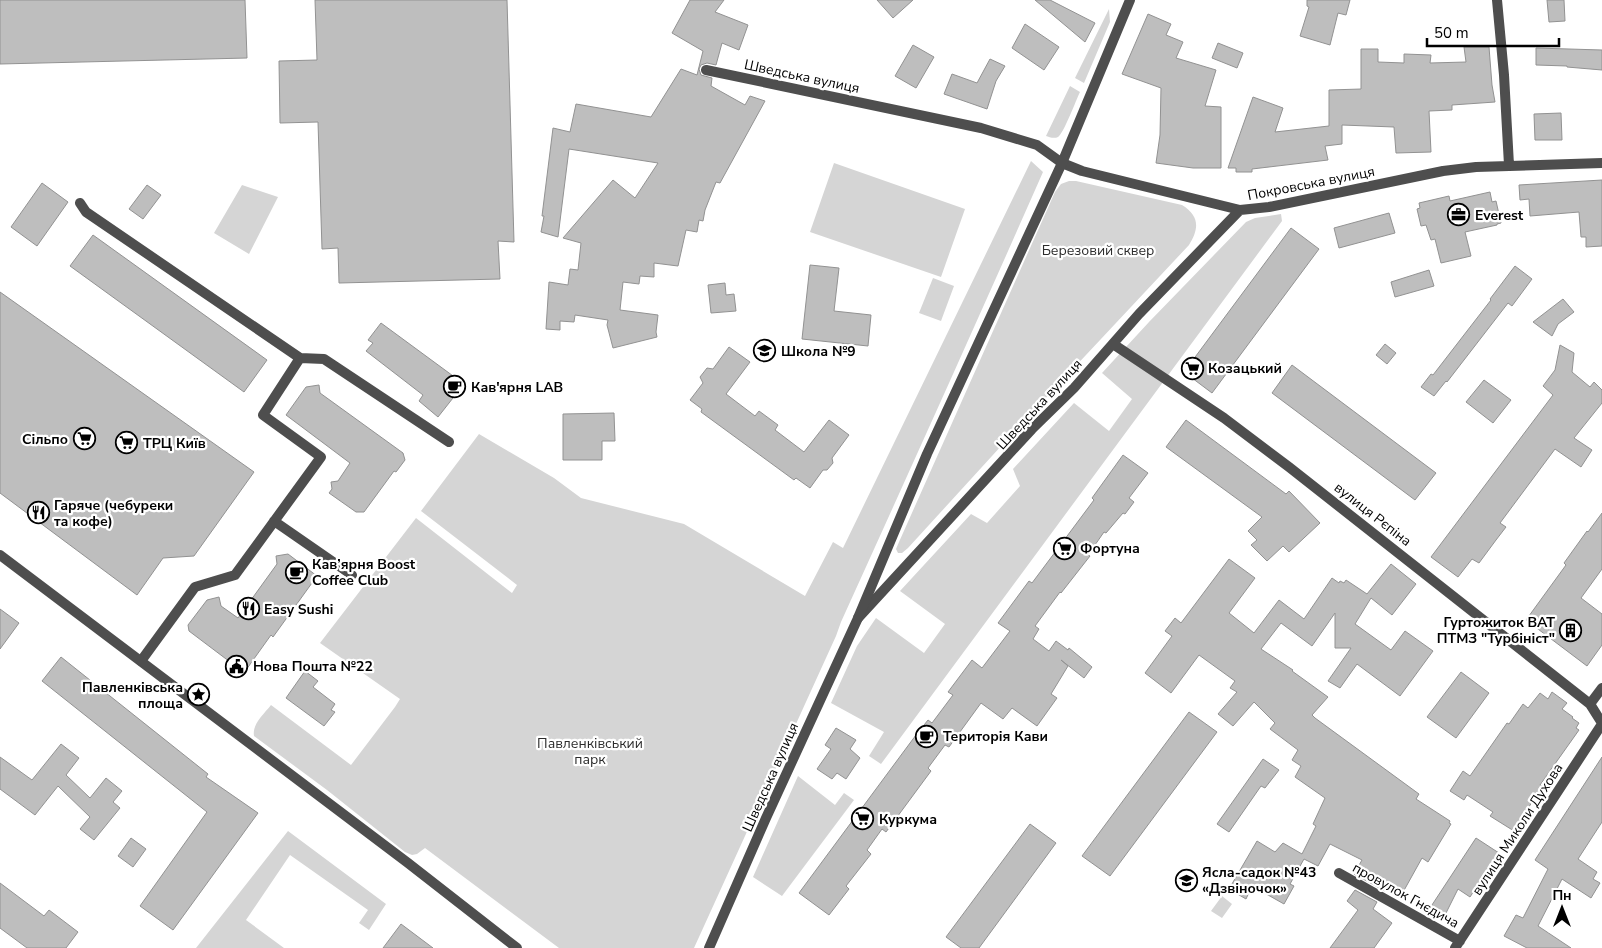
<svg xmlns="http://www.w3.org/2000/svg" width="1602" height="948" viewBox="0 0 1602 948" font-family="'Nunito Sans',sans-serif">
	<rect width="100%" height="100%" fill="#fff"/>
	<!-- green -->
	<path fill="#d5d5d5" d="M 1109,9 L 1110,22 L 1084,83 L 1075,78 Z
		M 1070,86 L 1080,92 C 1076,100 1064,133 1058,137 C 1054,139 1049,137 1046,136 Z
		M 1031,161 L 1043,172 C 977,322 909,472 841,622 L 836,636 L 694,948 L 559,948 L 425,848 L 417,854 L 412,855 L 405,852 L 327,790 L 254,736 C 252,724 264,714 271,705 L 351,765 L 395,707 L 400,699 L 320,643 L 416,518 L 512,593 L 517,585 L 421,511 L 479,434 L 554,478 L 581,498 L 684,524 L 805,596 L 833,542 L 843,548 Z
		M 834,163 L 965,209 L 941,277 L 810,232 Z
		M 1069,181 L 1076,181 L 1182,205 C 1200,216 1199,229 1189,245 L 1013,433 L 908,548 L 902,553 L 898,553 L 896,549 L 899,542 L 1055,192 L 1061,184 Z
		M 242,185 L 278,197 L 249,254 L 214,233 Z
		M 1281,214 L 1282,221 L 881,764 L 869,756 L 884,732 L 831,703 L 857,646 L 876,618 L 924,653 L 945,624 L 900,591 L 971,514 L 987,523 L 1020,486 L 1013,469 L 1074,403 L 1109,431 L 1132,399 L 1102,373 L 1149,322 L 1246,222 L 1255,218 Z
		M 933,278 L 954,286 L 941,321 L 919,313 Z
		M 798,776 L 835,805 L 844,793 L 854,800 L 782,896 L 753,877 Z
		M 288,831 L 386,904 L 369,930 L 359,923 L 368,910 L 290,855 L 246,920 L 284,948 L 196,948 Z
		M 1222,896 L 1232,904 L 1222,918 L 1211,911 Z"/>
	<!-- building -->
	<path fill="#bebebe" stroke="#929292" d="M 0,0 L 245,0 L 247,58 L 0,64 Z
		M 315,0 L 507,0 L 514,242 L 498,241 L 500,279 L 339,283 L 338,248 L 322,249 L 318,122 L 280,123 L 279,61 L 317,60 Z
		M 690,0 L 724,0 L 715,12 L 748,25 L 739,50 L 722,43 L 716,65 L 707,63 L 701,65 L 699,69 L 701,75 L 712,78 L 711,86 L 745,105 L 750,96 L 765,101 L 720,183 L 716,182 L 705,210 L 703,221 L 699,220 L 697,232 L 686,230 L 678,266 L 654,263 L 654,277 L 640,276 L 639,284 L 623,282 L 620,310 L 658,315 L 656,332 L 657,337 L 613,348 L 607,325 L 608,320 L 575,315 L 574,322 L 560,321 L 560,330 L 546,329 L 549,282 L 568,285 L 570,269 L 578,270 L 581,243 L 563,238 L 613,180 L 635,198 L 658,163 L 569,149 L 558,237 L 541,232 L 544,216 L 542,216 L 553,128 L 570,132 L 576,104 L 651,117 L 681,69 L 697,75 L 703,51 L 672,33 Z
		M 877,0 L 913,0 L 893,18 Z
		M 1035,0 L 1050,0 L 1095,23 L 1085,42 Z
		M 1307,0 L 1350,0 L 1346,15 L 1338,13 L 1330,45 L 1300,36 L 1309,7 L 1307,6 Z
		M 1547,0 L 1564,0 L 1565,21 L 1549,22 Z
		M 1148,14 L 1171,24 L 1166,35 L 1183,42 L 1176,58 L 1216,70 L 1205,106 L 1221,107 L 1221,168 L 1193,168 L 1156,163 L 1160,135 L 1161,88 L 1122,74 Z
		M 1025,24 L 1059,47 L 1044,70 L 1012,48 Z
		M 1218,43 L 1243,53 L 1237,68 L 1212,58 Z
		M 913,45 L 934,57 L 916,88 L 895,76 Z
		M 1464,47 L 1489,47 L 1492,85 L 1495,102 L 1452,105 L 1452,110 L 1429,111 L 1431,152 L 1396,153 L 1394,127 L 1342,125 L 1342,144 L 1325,146 L 1328,160 L 1252,169 L 1252,172 L 1236,172 L 1236,168 L 1228,168 L 1253,97 L 1283,108 L 1275,132 L 1329,126 L 1329,90 L 1361,89 L 1361,49 L 1378,49 L 1378,62 L 1404,63 L 1404,54 L 1431,55 L 1430,63 L 1466,62 Z
		M 1536,48 L 1602,50 L 1602,70 L 1567,67 L 1567,66 L 1536,65 Z
		M 990,59 L 1005,66 L 996,81 L 987,109 L 944,94 L 952,74 L 977,83 Z
		M 1561,113 L 1562,140 L 1535,140 L 1534,114 Z
		M 1602,180 L 1602,246 L 1586,247 L 1586,237 L 1581,237 L 1579,212 L 1530,216 L 1529,199 L 1520,200 L 1519,185 Z
		M 42,183 L 68,202 L 37,246 L 11,227 Z
		M 147,185 L 161,195 L 143,219 L 129,209 Z
		M 1490,192 L 1492,202 L 1496,201 L 1501,223 L 1497,224 L 1497,225 L 1465,232 L 1471,256 L 1441,263 L 1435,239 L 1431,240 L 1426,225 L 1421,226 L 1417,209 L 1420,208 L 1419,203 L 1449,196 L 1450,201 Z
		M 1389,213 L 1395,233 L 1339,248 L 1334,228 Z
		M 1291,228 L 1319,249 L 1212,393 L 1184,372 Z
		M 93,235 L 267,360 L 244,392 L 70,266 Z
		M 810,265 L 839,268 L 834,311 L 871,315 L 868,346 L 802,339 Z
		M 1515,266 L 1532,279 L 1512,306 L 1508,303 L 1447,382 L 1446,381 L 1434,396 L 1421,387 L 1431,374 L 1433,375 L 1491,300 L 1490,299 Z
		M 1429,270 L 1434,286 L 1395,297 L 1391,282 Z
		M 725,283 L 726,295 L 734,294 L 736,311 L 711,313 L 708,285 Z
		M 0,292 L 254,472 L 194,556 L 163,558 L 137,595 L 0,493 Z
		M 1563,299 L 1574,312 L 1558,324 L 1552,336 L 1533,322 Z
		M 381,323 L 464,384 L 438,417 L 419,401 L 423,395 L 366,351 L 373,343 L 368,340 Z
		M 1385,344 L 1396,353 L 1387,364 L 1376,355 Z
		M 1560,345 L 1574,353 L 1572,372 L 1590,387 L 1594,382 L 1602,390 L 1602,403 L 1574,438 L 1592,450 L 1581,467 L 1555,449 L 1500,523 L 1506,527 L 1496,540 L 1479,563 L 1472,559 L 1458,577 L 1431,557 L 1553,395 L 1543,386 L 1555,370 Z
		M 729,347 L 750,362 L 726,394 L 755,416 L 759,411 L 778,425 L 775,430 L 804,452 L 829,420 L 849,435 L 832,458 L 833,463 L 827,470 L 823,470 L 810,488 L 796,478 L 794,480 L 701,412 L 702,409 L 690,400 L 703,383 L 700,377 L 707,368 L 713,369 Z
		M 1292,365 L 1436,473 L 1415,500 L 1272,393 Z
		M 1484,380 L 1511,400 L 1493,423 L 1466,402 Z
		M 319,385 L 320,393 L 403,453 L 405,460 L 396,472 L 394,471 L 364,512 L 356,512 L 329,493 L 332,489 L 331,482 L 338,481 L 350,463 L 286,415 L 306,387 Z
		M 614,413 L 615,441 L 602,441 L 602,460 L 563,460 L 563,414 Z
		M 1186,420 L 1286,494 L 1289,491 L 1320,523 L 1289,552 L 1283,546 L 1267,561 L 1251,545 L 1257,540 L 1248,531 L 1262,517 L 1166,447 Z
		M 1123,455 L 1148,473 L 1129,498 L 1134,502 L 1125,514 L 1123,513 L 1106,533 L 1104,532 L 1088,555 L 1090,556 L 1061,593 L 1060,592 L 1035,626 L 1039,629 L 1033,639 L 1049,651 L 1056,641 L 1068,650 L 1069,648 L 1092,667 L 1084,678 L 1061,660 L 1068,666 L 1051,694 L 1057,698 L 1037,726 L 1012,708 L 1003,719 L 981,703 L 949,747 L 945,745 L 928,768 L 931,771 L 886,832 L 882,829 L 867,850 L 871,854 L 846,886 L 849,889 L 829,915 L 799,893 L 913,739 L 928,720 L 932,723 L 953,695 L 948,692 L 972,660 L 982,668 L 1010,631 L 998,623 L 1029,581 L 1032,583 L 1094,500 L 1092,498 Z
		M 1602,513 L 1602,569 L 1581,598 L 1602,614 L 1602,645 L 1587,666 L 1526,620 L 1566,565 L 1564,563 L 1587,531 L 1588,532 Z
		M 288,554 L 317,576 L 273,637 L 271,635 L 246,670 L 244,668 L 242,671 L 189,631 L 188,625 L 207,600 L 219,597 L 221,606 L 238,618 L 277,564 L 276,556 Z
		M 1229,559 L 1255,578 L 1229,613 L 1254,633 L 1279,600 L 1304,619 L 1332,578 L 1339,583 L 1340,581 L 1344,583 L 1346,580 L 1367,594 L 1391,564 L 1416,584 L 1392,615 L 1371,598 L 1355,624 L 1391,650 L 1405,631 L 1433,651 L 1400,696 L 1357,664 L 1340,688 L 1328,681 L 1351,648 L 1335,648 L 1335,613 L 1312,646 L 1281,623 L 1261,649 L 1293,670 L 1292,671 L 1328,697 L 1312,715 L 1315,718 L 1419,794 L 1416,799 L 1450,821 L 1449,823 L 1451,824 L 1428,862 L 1422,858 L 1402,894 L 1389,887 L 1385,891 L 1354,874 L 1362,860 L 1330,844 L 1318,866 L 1304,859 L 1290,884 L 1294,886 L 1284,904 L 1252,886 L 1246,899 L 1229,889 L 1257,841 L 1275,852 L 1283,843 L 1302,854 L 1316,826 L 1313,824 L 1325,798 L 1295,777 L 1301,766 L 1292,760 L 1298,750 L 1270,729 L 1275,723 L 1254,702 L 1233,726 L 1218,714 L 1237,692 L 1230,688 L 1235,681 L 1199,655 L 1171,693 L 1145,673 L 1172,636 L 1165,631 L 1175,618 L 1181,623 Z
		M 0,609 L 19,623 L 0,649 Z
		M 61,657 L 208,774 L 206,777 L 258,813 L 173,930 L 140,906 L 207,812 L 42,681 Z
		M 305,671 L 318,681 L 313,687 L 335,704 L 331,710 L 335,712 L 324,726 L 286,698 Z
		M 1461,672 L 1489,693 L 1456,738 L 1427,717 Z
		M 1552,692 L 1567,703 L 1562,709 L 1573,717 L 1572,718 L 1579,723 L 1576,728 L 1579,730 L 1540,785 L 1542,786 L 1514,831 L 1490,816 L 1493,812 L 1467,795 L 1464,800 L 1450,791 L 1463,771 L 1470,776 L 1507,723 L 1509,724 L 1523,704 L 1528,708 L 1540,693 L 1548,699 Z
		M 1189,712 L 1217,732 L 1110,876 L 1082,856 Z
		M 836,728 L 856,740 L 850,749 L 860,758 L 846,779 L 837,773 L 832,779 L 817,769 L 831,749 L 825,745 Z
		M 61,744 L 79,758 L 66,775 L 90,798 L 106,778 L 122,791 L 113,802 L 120,808 L 94,840 L 80,829 L 90,817 L 58,786 L 35,815 L 0,789 L 0,757 L 32,780 Z
		M 1602,757 L 1602,822 L 1578,859 L 1597,872 L 1593,879 L 1600,883 L 1591,898 L 1562,879 L 1538,926 L 1571,948 L 1527,948 L 1504,936 L 1516,915 L 1523,918 L 1548,869 L 1535,860 Z
		M 1263,759 L 1279,770 L 1265,788 L 1261,786 L 1229,832 L 1217,824 Z
		M 1030,824 L 1056,843 L 979,948 L 961,948 L 946,937 Z
		M 131,838 L 146,849 L 133,867 L 118,856 Z
		M 1476,838 L 1499,853 L 1470,897 L 1458,889 L 1443,919 L 1428,911 Z
		M 0,883 L 44,916 L 49,910 L 78,932 L 66,948 L 27,948 L 0,928 Z
		M 1355,890 L 1377,902 L 1373,909 L 1392,923 L 1374,948 L 1330,948 L 1358,910 L 1347,901 Z
		M 401,924 L 433,948 L 383,948 Z"/>
	<g fill="none" stroke-linecap="round" stroke-linejoin="round">
		<!-- minor -->
		<path stroke="#4e4e4e" stroke-width="10" d="M 1497,0 L 1504,75 L 1509,165
			M 706,70 L 981,128 L 1037,145 L 1062,163 L 1082,171 L 1240,210 L 1269,207 L 1443,171 L 1476,167 L 1602,163
			M 80,203 L 86,212 L 300,358 L 324,359 L 449,442
			M 1113,344 L 1224,418 L 1289,467 L 1590,704 L 1602,723
			M 274,521 L 352,575
			M 858,618 L 1032,429 L 1074,388 L 1139,314 L 1240,210
			M 141,661 L 195,587 L 235,575 L 321,457 L 263,415 L 300,358
			M 1590,704 L 1602,688
			M 1339,873 L 1460,941
			M 1455,948 L 1602,724"/>
		<!-- tertiary -->
		<path stroke="#4e4e4e" stroke-width="10" d="M 0,555 L 408,863 L 517,948
			M 709,948 L 766,818 L 858,618 L 927,454 L 1062,163 L 1130,0"/>
	</g>
	<!-- icons -->
	<defs>
		<symbol id="office-ring" viewBox="-11 -11 22 22"><circle r="9.5" fill="#fff" stroke="#000" stroke-width="1.5"/><path d="M-6-3h4V-5.5h4V-3h4V5H-6ZM-1-4.5V-3h2v-1.5ZM-6 0V1H6V0Z" fill="#000"/></symbol>
		<symbol id="school-ring" viewBox="-11 -11 22 22"><circle r="9.5" fill="#fff" stroke="#000" stroke-width="1.5"/><path d="M0-5L7-2L0 1L-7-2ZM-4 1L0 2.5L4 1V4Q0 6-4 4Z" fill="#000"/></symbol>
		<symbol id="supermarket-ring" viewBox="-11 -11 22 22"><circle r="9.5" fill="#fff" stroke="#000" stroke-width="1.5"/><path d="M-6-5.5h2.5l.6 2H6L4.5 2H-2.5L-4.4-4H-6ZM-1.5 3.2a1.3 1.3 0 1 0 .1 0ZM3 3.2a1.3 1.3 0 1 0 .1 0Z" fill="#000"/></symbol>
		<symbol id="cafe-ring" viewBox="-11 -11 22 22"><circle r="9.5" fill="#fff" stroke="#000" stroke-width="1.5"/><path d="M-5.5-4.5H6V0H3Q3 3.5 0 3.5H-2.5Q-5.5 3.5-5.5 0ZM3-3.2v2h1.7v-2ZM-6 4.5H4V6H-6Z" fill="#000"/></symbol>
		<symbol id="restaurant-ring" viewBox="-11 -11 22 22"><circle r="9.5" fill="#fff" stroke="#000" stroke-width="1.5"/><path d="M-5-6h1v4h1v-4h1v4h1v-4h1v5L-1.5 .5V6h-2V.5L-5-1ZM5-6V6H3V1.5H1.5Q1.5-4 5-6Z" fill="#000"/></symbol>
		<symbol id="building-ring" viewBox="-11 -11 22 22"><circle r="9.5" fill="#fff" stroke="#000" stroke-width="1.5"/><path d="M-4-6H4V6H1V3H-1V6H-4ZM-2.5-4.3h1.7v1.8h-1.7ZM.8-4.3h1.7v1.8H.8ZM-2.5-1h1.7V.8h-1.7ZM.8-1h1.7V.8H.8Z" fill="#000"/></symbol>
		<symbol id="civic-ring" viewBox="-11 -11 22 22"><circle r="9.5" fill="#fff" stroke="#000" stroke-width="1.5"/><path d="M-.6-6.5H3V-4.5H.6V-3L4-1V1h2V6H-6V1h2V-1L-.6-3ZM-1.2 2.5V6h2.4V2.5Z" fill="#000"/></symbol>
		<symbol id="sight-ring" viewBox="-11 -11 22 22"><circle r="9.5" fill="#fff" stroke="#000" stroke-width="1.5"/><path d="M0-6L1.8-2.2L6-1.7L2.9 1.2L3.7 5.4L0 3.3L-3.7 5.4L-2.9 1.2L-6-1.7L-1.8-2.2Z" fill="#000"/></symbol>
	</defs>
	<g fill-rule="evenodd">
		<use href="#office-ring" x="1446" y="202" width="25" height="25"/>
		<use href="#school-ring" x="752" y="338" width="25" height="25"/>
		<use href="#supermarket-ring" x="1180" y="356" width="25" height="25"/>
		<use href="#cafe-ring" x="442" y="374" width="25" height="25"/>
		<use href="#supermarket-ring" x="72" y="426" width="25" height="25"/>
		<use href="#supermarket-ring" x="114" y="430" width="25" height="25"/>
		<use href="#restaurant-ring" x="26" y="500" width="25" height="25"/>
		<use href="#supermarket-ring" x="1052" y="536" width="25" height="25"/>
		<use href="#cafe-ring" x="284" y="560" width="25" height="25"/>
		<use href="#restaurant-ring" x="236" y="596" width="25" height="25"/>
		<use href="#building-ring" x="1558" y="618" width="25" height="25"/>
		<use href="#civic-ring" x="224" y="654" width="25" height="25"/>
		<use href="#sight-ring" x="186" y="682" width="25" height="25"/>
		<use href="#cafe-ring" x="914" y="724" width="25" height="25"/>
		<use href="#supermarket-ring" x="850" y="806" width="25" height="25"/>
		<use href="#school-ring" x="1174" y="868" width="25" height="25"/>
	</g>
	<g text-anchor="middle" stroke-width="4.5" stroke-linejoin="round" paint-order="stroke">
		<!-- street labels -->
		<g font-size="14" fill="#000" stroke="#fff">
			<text transform="translate(802 76) rotate(12)" y="5">Шведська вулиця</text>
			<text transform="translate(1311 183) rotate(-11)" y="5">Покровська вулиця</text>
			<text transform="translate(1039 404) rotate(-47)" y="5">Шведська вулиця</text>
			<text transform="translate(1373 514) rotate(38)" y="5">вулиця Рєпіна</text>
			<text transform="translate(770 777) rotate(-66)" y="5">Шведська вулиця</text>
			<text transform="translate(1517 829) rotate(-57)" y="5">вулиця Миколи Духова</text>
			<text transform="translate(1406 895) rotate(29)" y="5">провулок Гнєдича</text>
		</g>
		<!-- poi labels -->
		<g font-size="14" font-weight="bold" fill="#000" stroke="#fff" text-anchor="start">
			<text x="1475" y="220">Everest</text>
			<text x="781" y="356">Школа №9</text>
			<text x="1208" y="373">Козацький</text>
			<text x="471" y="392">Кав'ярня LAB</text>
			<text x="68" y="444" text-anchor="end">Сільпо</text>
			<text x="143" y="448">ТРЦ Київ</text>
			<text x="54" y="510">Гаряче (чебуреки<tspan x="54" dy="16">та кофе)</tspan></text>
			<text x="1080" y="553">Фортуна</text>
			<text x="312" y="569">Кав’ярня Boost<tspan x="312" dy="16">Coffee Club</tspan></text>
			<text x="264" y="614">Easy Sushi</text>
			<text x="1555" y="627" text-anchor="end">Гуртожиток ВАТ<tspan x="1555" dy="16">ПТМЗ "Турбініст"</tspan></text>
			<text x="253" y="671">Нова Пошта №22</text>
			<text x="183" y="692" text-anchor="end">Павленківська<tspan x="183" dy="16">площа</tspan></text>
			<text x="943" y="741">Територія Кави</text>
			<text x="879" y="824">Куркума</text>
			<text x="1202" y="877">Ясла-садок №43<tspan x="1202" dy="16">«Дзвіночок»</tspan></text>
		</g>
		<!-- park labels -->
		<g font-size="14" fill="#2c2c2c" stroke="#fff">
			<text x="1098" y="255">Березовий сквер</text>
			<text x="590" y="748">Павленківський<tspan x="590" dy="16">парк</tspan></text>
		</g>
	</g>
	<!-- north arrow -->
	<g transform="translate(1562 908)" stroke="#ffffff" stroke-width="4" paint-order="stroke">
	<path d="M0-4L9 19L0 12L-9 19Z" fill="#000000"/>
	<text y="-8" font-size="14" font-weight="bold" text-anchor="middle" fill="#000000">Пн</text>
	</g>
	<!-- scale -->
	<path d="M1427 38v8h132v-8" fill="none" stroke="#000000" stroke-width="2.5"/>
	<text x="1434" y="38" font-size="15" fill="#000000" stroke="#ffffff" stroke-width="4" paint-order="stroke">50 m</text>
</svg>
